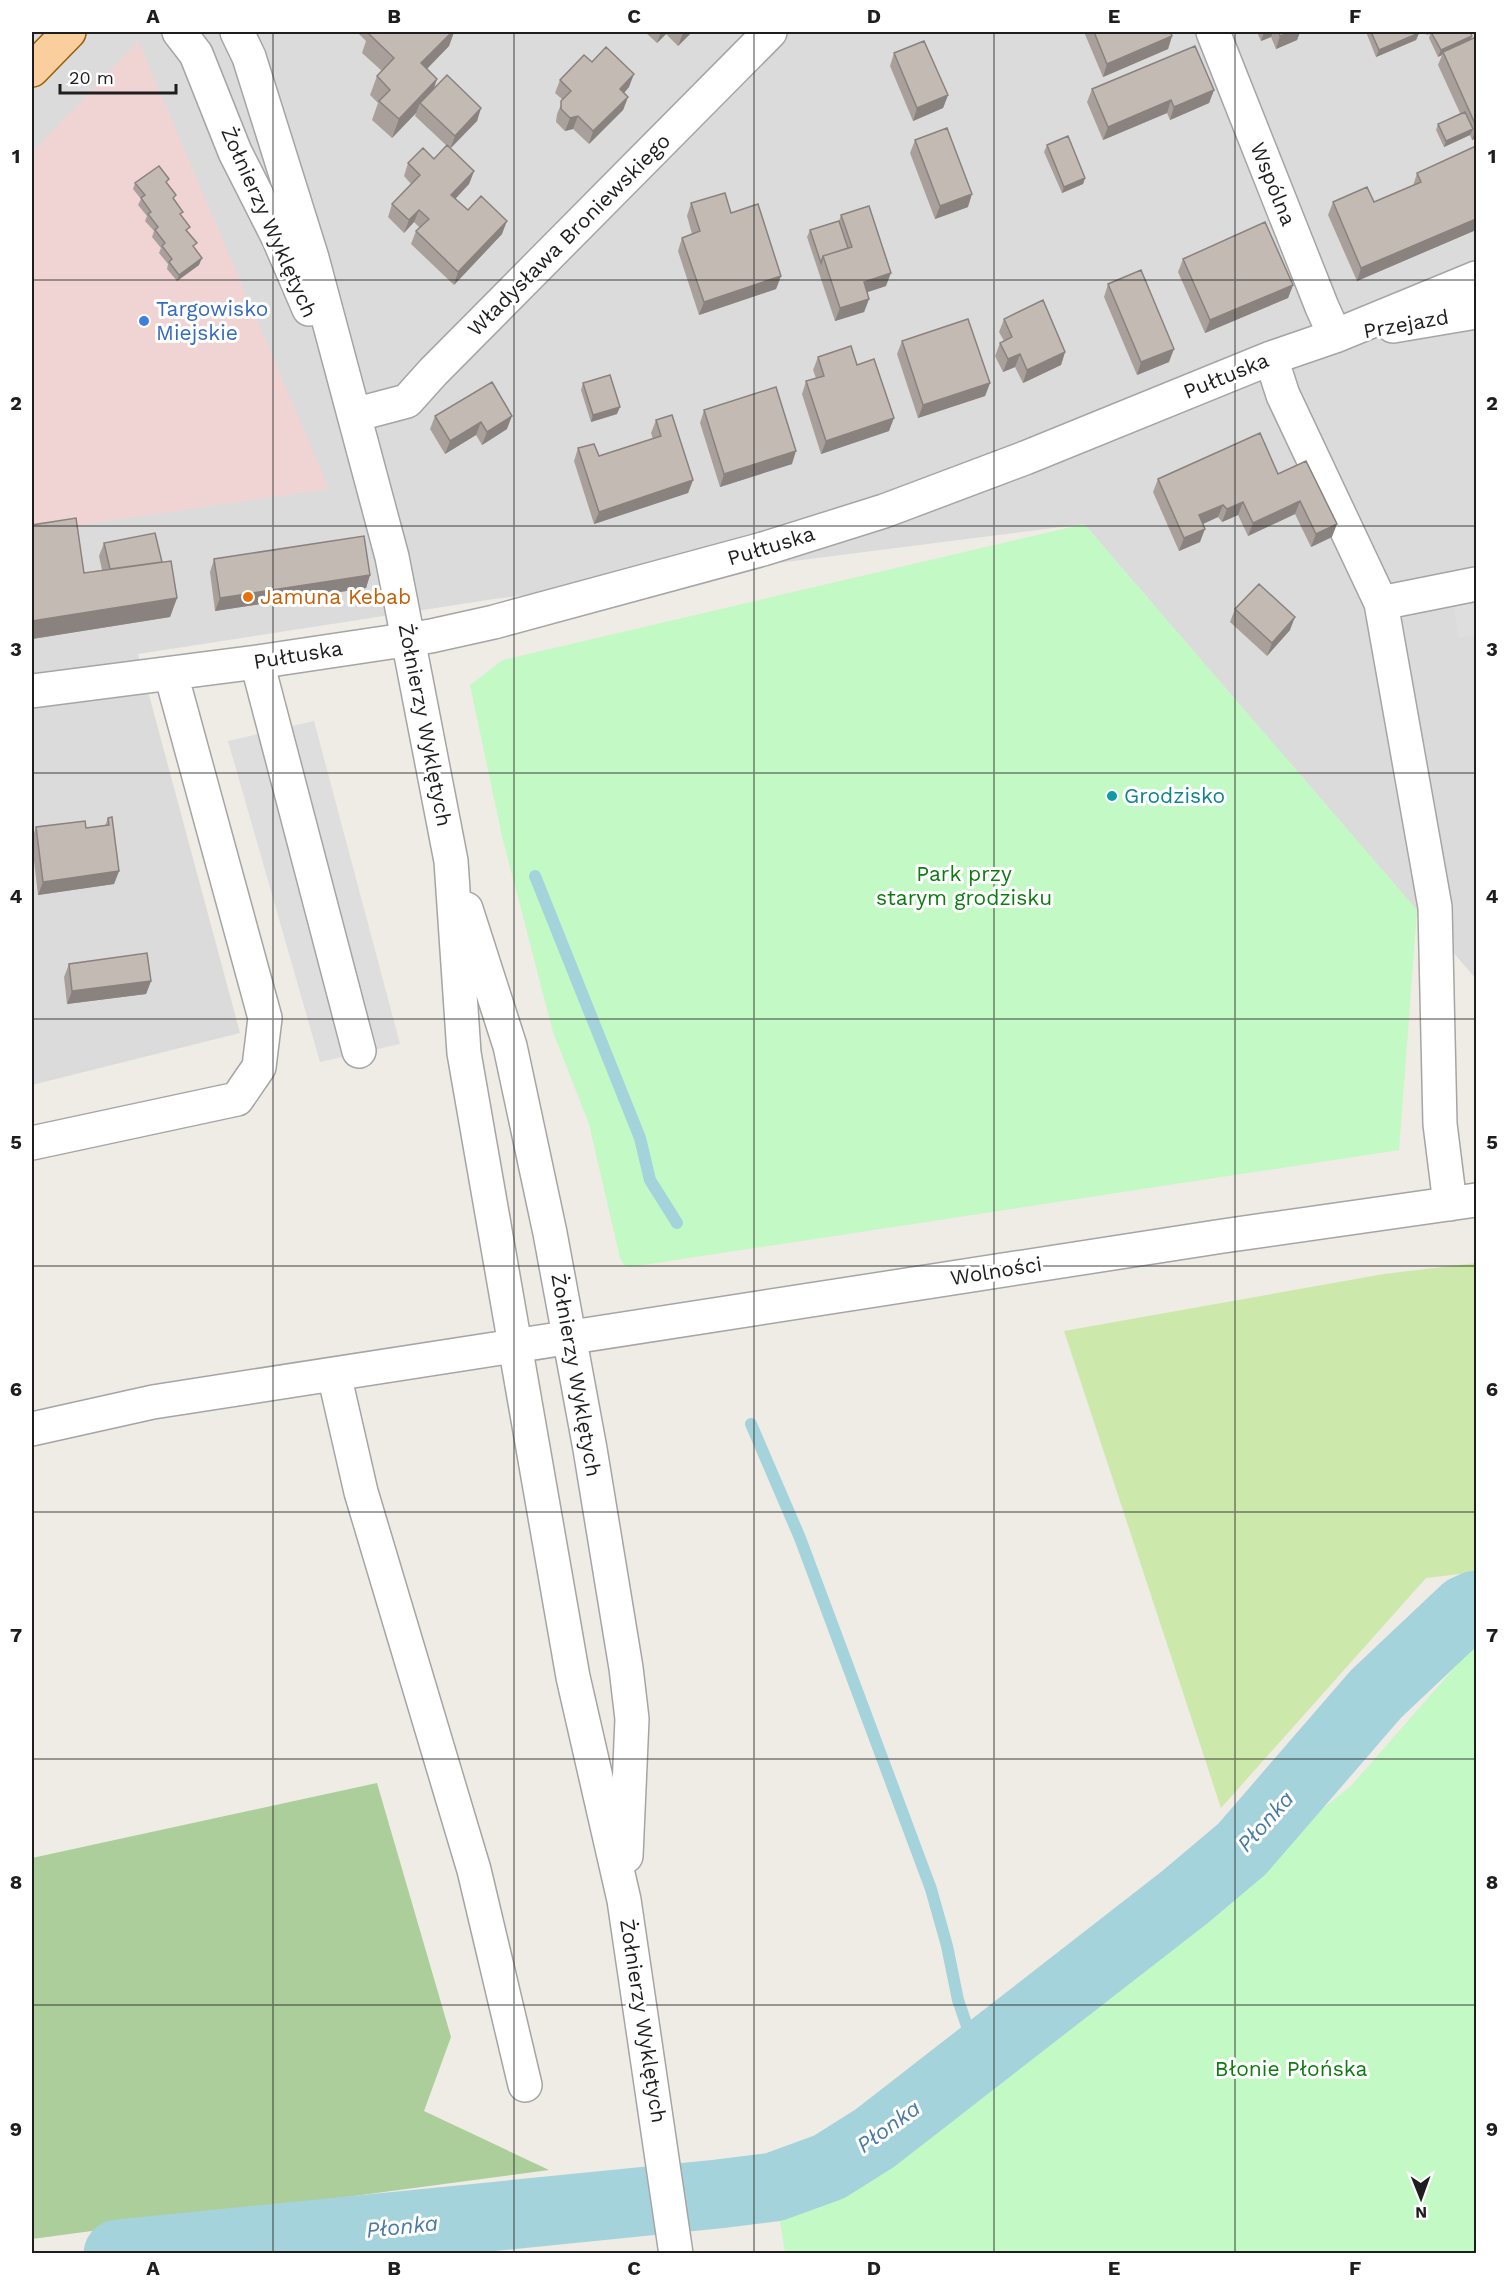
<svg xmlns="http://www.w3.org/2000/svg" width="1508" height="2285" viewBox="0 0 1508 2285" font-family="'Work Sans',sans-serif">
	<rect width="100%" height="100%" fill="#efebe5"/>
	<!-- residential -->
	<path fill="#dcdbdb" d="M 32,32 L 1476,32 L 1476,979 L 1084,524 L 494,599 L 138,654 L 240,1033 L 32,1085 Z"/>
	<!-- commercial -->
	<path fill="#f0d4d4" d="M 138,41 L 329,489 L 32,532 L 32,153 Z"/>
	<!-- grass -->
	<path fill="#cce9ab" d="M 1476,1263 L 1476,1572 L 1426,1578 L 1221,1808 L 1064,1331 L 1384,1274 Z"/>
	<!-- forest -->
	<path fill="#acce9a" d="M 377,1783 L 451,2037 L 424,2111 L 549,2170 L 32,2239 L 32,1858 Z"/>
	<!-- park -->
	<path fill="#c2f9c4" d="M 1084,524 L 1417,910 L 1399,1150 L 630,1267 L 624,1265 L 620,1258 L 589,1124 L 553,1032 L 502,836 L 470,685 L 503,660 Z
		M 1476,1643 L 1476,2253 L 785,2253 L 780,2221 L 825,2201 L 1351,1786 Z"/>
	<!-- parking -->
	<path fill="#dedede" d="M 1476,599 L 1476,635 L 1459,638 L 1453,604 Z
		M 314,721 L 400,1044 L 320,1062 L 228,741 Z"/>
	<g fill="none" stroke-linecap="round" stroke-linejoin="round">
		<!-- stream -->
		<path stroke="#a5d3dc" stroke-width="12" d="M 535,876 L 640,1138 L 650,1180 L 677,1223
			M 751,1424 L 800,1538 L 931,1889 L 947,1946 L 958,2000 L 978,2058"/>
		<!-- river -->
		<path stroke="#a5d3dc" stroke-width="69" d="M 118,2254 L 718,2194 L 774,2187 L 829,2167 L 875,2138 L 1185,1897 L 1242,1849 L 1376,1694 L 1465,1610 L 1476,1605"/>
		<defs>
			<path id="minor" d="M 179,32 L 196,54 L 235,152 L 278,237 L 309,309
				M 237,32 L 249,57 L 312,258 L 392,557 L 408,639 L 451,861 L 464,1053 L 573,1677 L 624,1900 L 676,2254
				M 1213,32 L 1322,307 L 1335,336
				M 1393,326 L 1476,312
				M 1271,358 L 1283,395 L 1381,603 L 1435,907 L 1440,1124 L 1450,1204
				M 354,415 L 407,401 L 433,372 L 770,32
				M 1381,603 L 1476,584
				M 257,662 L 359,1051
				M 32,691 L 257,662 L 431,636 L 494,622 L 763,549 L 884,511 L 1025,458 L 1271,358 L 1335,336 L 1476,278
				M 466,909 L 510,1046 L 550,1233 L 590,1449 L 626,1668 L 632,1719 L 626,1856
				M 32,1143 L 237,1099 L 259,1067 L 265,1018 L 171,674
				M 334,1374 L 361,1492 L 474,1870 L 525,2085
				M 32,1429 L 153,1402 L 1223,1236 L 1476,1200"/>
			<path id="major" d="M 32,70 L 69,32"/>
		</defs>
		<!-- minor casing -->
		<use href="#minor" stroke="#a5a5a5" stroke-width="36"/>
		<!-- major casing -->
		<use href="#major" stroke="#975e02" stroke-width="36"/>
		<!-- minor -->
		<use href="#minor" stroke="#fff" stroke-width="33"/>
		<!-- major -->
		<use href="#major" stroke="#fbce9e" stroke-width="33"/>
	</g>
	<!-- wall -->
	<path fill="#a9a09b" d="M 357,32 L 454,32 L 449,46 L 427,69 L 434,88 L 481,108 L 477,121 L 450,148 L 474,171 L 469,184 L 455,198 L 468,210 L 502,234 L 454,285 L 411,244 L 416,231 L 420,228 L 414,222 L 404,233 L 388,217 L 392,204 L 411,184 L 404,176 L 408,163 L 434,159 L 447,146 L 415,116 L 416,113 L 392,138 L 372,120 L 378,103 L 370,95 L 377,76 L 382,71 L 362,53 L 366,41 Z
		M 645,32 L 692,32 L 678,46 L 666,34 L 657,43 Z
		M 1084,32 L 1170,32 L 1172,36 L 1168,49 L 1103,77 Z
		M 1257,32 L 1300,32 L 1297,40 L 1276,49 L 1271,37 L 1261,41 Z
		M 1366,32 L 1418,32 L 1419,33 L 1416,40 L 1376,57 Z
		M 1425,32 L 1470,32 L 1472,36 L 1471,39 L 1476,38 L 1476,138 L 1472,140 L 1470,135 L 1444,147 L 1436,130 L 1438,124 L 1460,113 L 1438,65 L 1442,55 L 1438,57 L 1429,38 L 1430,34 L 1427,35 Z
		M 894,53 L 948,95 L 943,108 L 913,121 L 890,66 Z
		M 592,62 L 629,87 L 624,93 L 628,97 L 623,110 L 589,144 L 573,129 L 565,131 L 556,122 L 557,114 L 563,100 L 555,93 L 560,80 Z
		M 1092,89 L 1214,90 L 1209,103 L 1170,120 L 1167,113 L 1103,140 L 1087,102 Z
		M 915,140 L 968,207 L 935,219 L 910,153 Z
		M 1047,145 L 1085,178 L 1083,184 L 1062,193 L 1044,152 Z
		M 1476,146 L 1476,230 L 1357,281 L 1328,215 L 1333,202 L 1374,202 L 1413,186 L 1417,173 Z
		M 135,183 L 168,184 L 188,232 L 195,249 L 199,265 L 177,281 L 167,269 L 168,264 L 159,253 L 161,248 L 152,237 L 154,231 L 145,221 L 147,216 L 138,205 L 141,199 L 133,189 Z
		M 691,203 L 731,213 L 781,276 L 776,289 L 699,315 L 678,251 L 682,238 L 692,234 L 687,216 Z
		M 841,215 L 886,286 L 867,292 L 869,299 L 864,312 L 835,321 L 807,237 L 810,230 L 839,221 Z
		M 1183,259 L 1293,285 L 1288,298 L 1205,333 L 1178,272 Z
		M 1108,284 L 1169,362 L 1137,375 L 1104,297 Z
		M 1004,319 L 1065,352 L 1061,365 L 1023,383 L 1015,367 L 1003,372 L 995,356 L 1000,343 L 1004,341 L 999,332 Z
		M 902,341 L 990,383 L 985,396 L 918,418 L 897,354 Z
		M 818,357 L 857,365 L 889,431 L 821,454 L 802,394 L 806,381 L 816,378 L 813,370 Z
		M 492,382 L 507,429 L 482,445 L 476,435 L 445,454 L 430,429 L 435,416 Z
		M 583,383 L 617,414 L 591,422 L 581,390 Z
		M 704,410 L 792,464 L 720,487 L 700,423 Z
		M 656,420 L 693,480 L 688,493 L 594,524 L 574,461 L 578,448 L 599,456 L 653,439 L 651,433 Z
		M 1278,474 L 1332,537 L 1311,547 L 1295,514 L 1248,536 L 1238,515 L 1222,522 L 1218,517 L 1203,524 L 1200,542 L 1179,551 L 1153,492 L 1158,479 Z
		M 32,525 L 84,573 L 102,570 L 99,556 L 104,543 L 162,562 L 177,598 L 170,617 L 32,639 Z
		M 214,559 L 370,575 L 366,588 L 215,611 L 210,572 Z
		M 1235,609 L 1290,630 L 1267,656 L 1230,622 Z
		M 108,818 L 119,871 L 114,884 L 38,895 L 32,843 L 32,839 L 36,827 L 86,828 L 105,826 Z
		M 69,964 L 151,981 L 146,994 L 67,1004 L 64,977 Z"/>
	<!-- shaded-wall -->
	<path fill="#89827e" d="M 452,32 L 454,32 L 449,46 L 414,82 L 421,63 Z
		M 661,32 L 666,32 L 666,34 L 657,43 Z
		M 684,32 L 692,32 L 678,46 L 683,33 Z
		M 1264,32 L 1273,32 L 1271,37 L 1261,41 Z
		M 1291,32 L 1300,32 L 1297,40 L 1276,49 L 1280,36 Z
		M 1419,33 L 1416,40 L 1376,57 L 1379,50 Z
		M 1172,36 L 1168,49 L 1103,77 L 1107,64 Z
		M 1472,36 L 1470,43 L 1443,52 L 1442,55 L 1438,57 L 1441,50 Z
		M 634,74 L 629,87 L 616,102 L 620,89 Z
		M 437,79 L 431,98 L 420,103 L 416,113 L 392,138 L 399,119 Z
		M 1214,90 L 1209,103 L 1170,120 L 1174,107 Z
		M 948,95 L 943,108 L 913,121 L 917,108 Z
		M 628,97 L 623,110 L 589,144 L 593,131 Z
		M 1171,100 L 1167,113 L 1103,140 L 1108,127 Z
		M 481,108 L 477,121 L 450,149 L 455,136 Z
		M 578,116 L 573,129 L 565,131 L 570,118 Z
		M 1476,128 L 1476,138 L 1472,140 Z
		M 1473,129 L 1470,135 L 1444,147 L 1446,141 Z
		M 474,171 L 469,184 L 447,208 L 451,195 Z
		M 1085,178 L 1083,184 L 1062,193 L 1064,187 Z
		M 972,194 L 968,207 L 935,219 L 940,206 Z
		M 419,210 L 414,222 L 404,233 L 409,220 Z
		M 1476,219 L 1476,230 L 1357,281 L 1361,268 Z
		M 507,221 L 502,234 L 454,285 L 458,272 Z
		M 202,258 L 199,265 L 177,281 L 179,275 Z
		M 891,273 L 886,286 L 859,295 L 864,282 Z
		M 781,276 L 776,289 L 699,315 L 704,302 Z
		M 1293,285 L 1288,298 L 1205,333 L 1210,320 Z
		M 869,299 L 864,312 L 835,321 L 840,308 Z
		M 1174,349 L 1169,362 L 1137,375 L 1141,362 Z
		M 1065,352 L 1061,365 L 1023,383 L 1027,370 Z
		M 1020,354 L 1015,367 L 1003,372 L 1008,359 Z
		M 990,383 L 985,396 L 918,418 L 923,405 Z
		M 620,407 L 617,414 L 591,422 L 593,415 Z
		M 512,416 L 507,429 L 482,445 L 487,432 Z
		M 894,418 L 889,431 L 821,454 L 826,441 Z
		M 481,422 L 476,435 L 445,454 L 450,441 Z
		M 796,451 L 792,464 L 720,487 L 724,474 Z
		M 693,480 L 688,493 L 594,524 L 599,512 Z
		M 1300,501 L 1295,514 L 1248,536 L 1253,523 Z
		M 1243,502 L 1238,515 L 1222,522 L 1227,509 Z
		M 1223,505 L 1218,517 L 1194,528 L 1199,515 Z
		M 1337,524 L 1332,537 L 1311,547 L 1316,534 Z
		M 1205,529 L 1200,542 L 1179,551 L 1184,538 Z
		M 370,575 L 366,588 L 215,611 L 220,598 Z
		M 177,598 L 170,617 L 32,639 L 32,621 Z
		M 1295,617 L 1290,630 L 1267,656 L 1272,643 Z
		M 119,871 L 114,884 L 38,895 L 43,882 Z
		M 151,981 L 146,994 L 67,1004 L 72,991 Z"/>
	<!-- building -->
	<path fill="#c4bab4" stroke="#89827e" stroke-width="1.5" d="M 371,32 L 452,32 L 421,63 L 437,79 L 399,119 L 379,101 L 390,90 L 377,76 L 394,58 L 369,34 Z
		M 1094,32 L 1170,32 L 1172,36 L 1107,64 Z
		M 1279,32 L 1291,32 L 1280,36 Z
		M 1371,32 L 1418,32 L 1419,33 L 1379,50 Z
		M 1431,32 L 1470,32 L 1472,36 L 1441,50 Z
		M 1476,37 L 1476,126 L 1443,52 Z
		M 924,41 L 948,95 L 917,108 L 894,53 Z
		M 1195,46 L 1214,90 L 1174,107 L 1171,100 L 1108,127 L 1092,89 Z
		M 606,47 L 634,74 L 620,89 L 628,97 L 593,131 L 578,116 L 570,118 L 561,109 L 561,101 L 571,91 L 560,80 L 584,55 L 592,62 Z
		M 447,75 L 481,108 L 455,136 L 420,103 Z
		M 1465,112 L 1473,129 L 1446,141 L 1438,124 Z
		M 947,128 L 972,194 L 940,206 L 915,140 Z
		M 1068,136 L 1085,178 L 1064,187 L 1047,145 Z
		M 447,145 L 474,171 L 451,195 L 468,210 L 481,196 L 507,221 L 458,272 L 416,231 L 429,219 L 419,210 L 409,220 L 392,204 L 420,175 L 408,163 L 423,148 L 434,159 Z
		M 1476,146 L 1476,219 L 1361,268 L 1333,202 L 1367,187 L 1374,202 L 1421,182 L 1417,173 Z
		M 159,166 L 169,179 L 166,182 L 176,195 L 173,198 L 183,212 L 180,214 L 190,227 L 186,230 L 197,243 L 193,246 L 202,258 L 179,275 L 169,262 L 172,259 L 162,246 L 165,243 L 155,230 L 158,227 L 148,214 L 151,212 L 141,198 L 145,195 L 135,183 Z
		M 725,193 L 731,213 L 758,204 L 781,276 L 704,302 L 682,238 L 700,231 L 691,203 Z
		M 869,206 L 891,273 L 864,282 L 869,299 L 840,308 L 823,256 L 852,247 L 841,215 Z
		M 839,221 L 848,248 L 823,256 L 821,263 L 810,230 Z
		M 1265,222 L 1293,285 L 1210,320 L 1183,259 Z
		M 1141,270 L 1174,349 L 1141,362 L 1108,284 Z
		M 1043,300 L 1065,352 L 1027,370 L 1020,354 L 1008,359 L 1000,343 L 1012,337 L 1004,319 Z
		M 968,319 L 990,383 L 923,405 L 902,341 Z
		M 851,346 L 857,365 L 874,359 L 894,418 L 826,441 L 806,381 L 824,376 L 818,357 Z
		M 610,375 L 620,407 L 593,415 L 583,383 Z
		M 492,382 L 512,416 L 487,432 L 481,422 L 450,441 L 435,416 Z
		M 776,387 L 796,451 L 724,474 L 704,410 Z
		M 672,415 L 693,480 L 599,512 L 578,448 L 594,444 L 599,456 L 661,436 L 656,420 Z
		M 1260,433 L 1278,474 L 1306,461 L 1337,524 L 1316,534 L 1300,501 L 1253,523 L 1243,502 L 1227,509 L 1223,505 L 1199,515 L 1205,529 L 1184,538 L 1158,479 Z
		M 76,518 L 84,573 L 171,561 L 177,598 L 32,621 L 32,525 Z
		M 155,533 L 162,562 L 110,569 L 104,543 Z
		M 364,536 L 370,575 L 220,598 L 214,559 Z
		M 1259,584 L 1295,617 L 1272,643 L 1235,609 Z
		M 112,817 L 119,871 L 43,882 L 36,827 L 85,821 L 86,828 L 109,825 L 108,818 Z
		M 147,953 L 151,981 L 72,991 L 69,964 Z"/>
	<!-- grid -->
	<path fill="none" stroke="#1e1e1e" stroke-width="1.5" stroke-opacity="0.55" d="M 273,32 L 273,2254M 514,32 L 514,2254M 754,32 L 754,2254M 994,32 L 994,2254M 1235,32 L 1235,2254M 32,280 L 1476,280M 32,526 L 1476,526M 32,773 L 1476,773M 32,1019 L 1476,1019M 32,1266 L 1476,1266M 32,1512 L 1476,1512M 32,1759 L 1476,1759M 32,2005 L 1476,2005"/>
	<!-- markers -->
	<circle fill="#3f7fe0" stroke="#fff" stroke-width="2" cx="144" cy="321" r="6"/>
	<circle fill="#e8710a" stroke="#fff" stroke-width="2" cx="248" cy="597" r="6"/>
	<circle fill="#0f9aa8" stroke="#fff" stroke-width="2" cx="1112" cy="796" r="6"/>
	<g text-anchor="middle" stroke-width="6" stroke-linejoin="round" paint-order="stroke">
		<!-- street labels -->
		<g font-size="21" fill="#1e1e1e" stroke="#fff">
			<text transform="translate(1273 184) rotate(68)" y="7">Wspólna</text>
			<text transform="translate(269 222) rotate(66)" y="7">Żołnierzy Wyklętych</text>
			<text transform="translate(569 235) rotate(-45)" y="7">Władysława Broniewskiego</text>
			<text transform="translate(1406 324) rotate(-10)" y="7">Przejazd</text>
			<text transform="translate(1226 376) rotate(-22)" y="7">Pułtuska</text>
			<text transform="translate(771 546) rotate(-17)" y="7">Pułtuska</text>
			<text transform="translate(298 655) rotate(-9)" y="7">Pułtuska</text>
			<text transform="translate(425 725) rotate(79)" y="7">Żołnierzy Wyklętych</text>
			<text transform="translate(996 1271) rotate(-9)" y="7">Wolności</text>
			<text transform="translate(576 1375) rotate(80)" y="7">Żołnierzy Wyklętych</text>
			<text transform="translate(643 2021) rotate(81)" y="7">Żołnierzy Wyklętych</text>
		</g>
		<!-- shop labels -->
		<g font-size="21" fill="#366cbe" stroke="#fff" text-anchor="start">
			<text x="156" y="316">Targowisko<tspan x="156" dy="24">Miejskie</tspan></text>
		</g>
		<!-- food labels -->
		<g font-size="21" fill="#c56008" stroke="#fff" text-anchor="start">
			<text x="260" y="604">Jamuna Kebab</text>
		</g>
		<!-- culture labels -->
		<g font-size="21" fill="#0d838f" stroke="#fff" text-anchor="start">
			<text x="1124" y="803">Grodzisko</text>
		</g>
		<!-- park labels -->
		<g font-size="21" fill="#0d7c10" stroke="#fff">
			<text x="964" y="881">Park przy<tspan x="964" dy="24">starym grodzisku</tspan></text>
			<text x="1291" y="2076">Błonie Płońska</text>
		</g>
		<!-- water labels -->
		<g font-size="22" font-style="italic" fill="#497ba5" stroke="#fff">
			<text transform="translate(1265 1821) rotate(-48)" y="8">Płonka</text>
			<text transform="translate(888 2126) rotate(-36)" y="8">Płonka</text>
			<text transform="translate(402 2226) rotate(-6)" y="8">Płonka</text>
		</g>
	</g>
	<!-- border -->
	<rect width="1508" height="2285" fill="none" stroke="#ffffff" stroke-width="66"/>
	<!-- north arrow -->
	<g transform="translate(1421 2198) rotate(179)" stroke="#ffffff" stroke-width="4.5" paint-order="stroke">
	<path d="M0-4.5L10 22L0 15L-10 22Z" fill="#1e1e1e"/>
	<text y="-9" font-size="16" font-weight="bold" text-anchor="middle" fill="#1e1e1e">N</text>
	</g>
	<!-- scale -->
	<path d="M60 84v9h116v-9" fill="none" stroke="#1e1e1e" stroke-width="3"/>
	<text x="69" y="84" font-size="18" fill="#1e1e1e" stroke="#ffffff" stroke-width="4.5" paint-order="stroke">20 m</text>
	<rect x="33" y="33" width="1442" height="2219" fill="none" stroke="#1e1e1e" stroke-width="2"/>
	<g font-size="20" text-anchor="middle" font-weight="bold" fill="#1e1e1e">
		<text x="153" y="23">A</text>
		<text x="394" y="23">B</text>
		<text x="634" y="23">C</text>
		<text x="874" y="23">D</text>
		<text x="1114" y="23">E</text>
		<text x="1355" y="23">F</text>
		<text x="16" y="163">1</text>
		<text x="1492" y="163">1</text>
		<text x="16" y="410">2</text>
		<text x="1492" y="410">2</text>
		<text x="16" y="656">3</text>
		<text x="1492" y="656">3</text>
		<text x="16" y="903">4</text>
		<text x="1492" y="903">4</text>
		<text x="16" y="1149">5</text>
		<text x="1492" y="1149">5</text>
		<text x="16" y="1396">6</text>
		<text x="1492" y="1396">6</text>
		<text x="16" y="1642">7</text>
		<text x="1492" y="1642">7</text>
		<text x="16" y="1889">8</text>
		<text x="1492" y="1889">8</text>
		<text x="16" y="2136">9</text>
		<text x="1492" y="2136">9</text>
		<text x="153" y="2275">A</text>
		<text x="394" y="2275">B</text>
		<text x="634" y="2275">C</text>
		<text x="874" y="2275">D</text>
		<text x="1114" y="2275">E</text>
		<text x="1355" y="2275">F</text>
	</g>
</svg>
